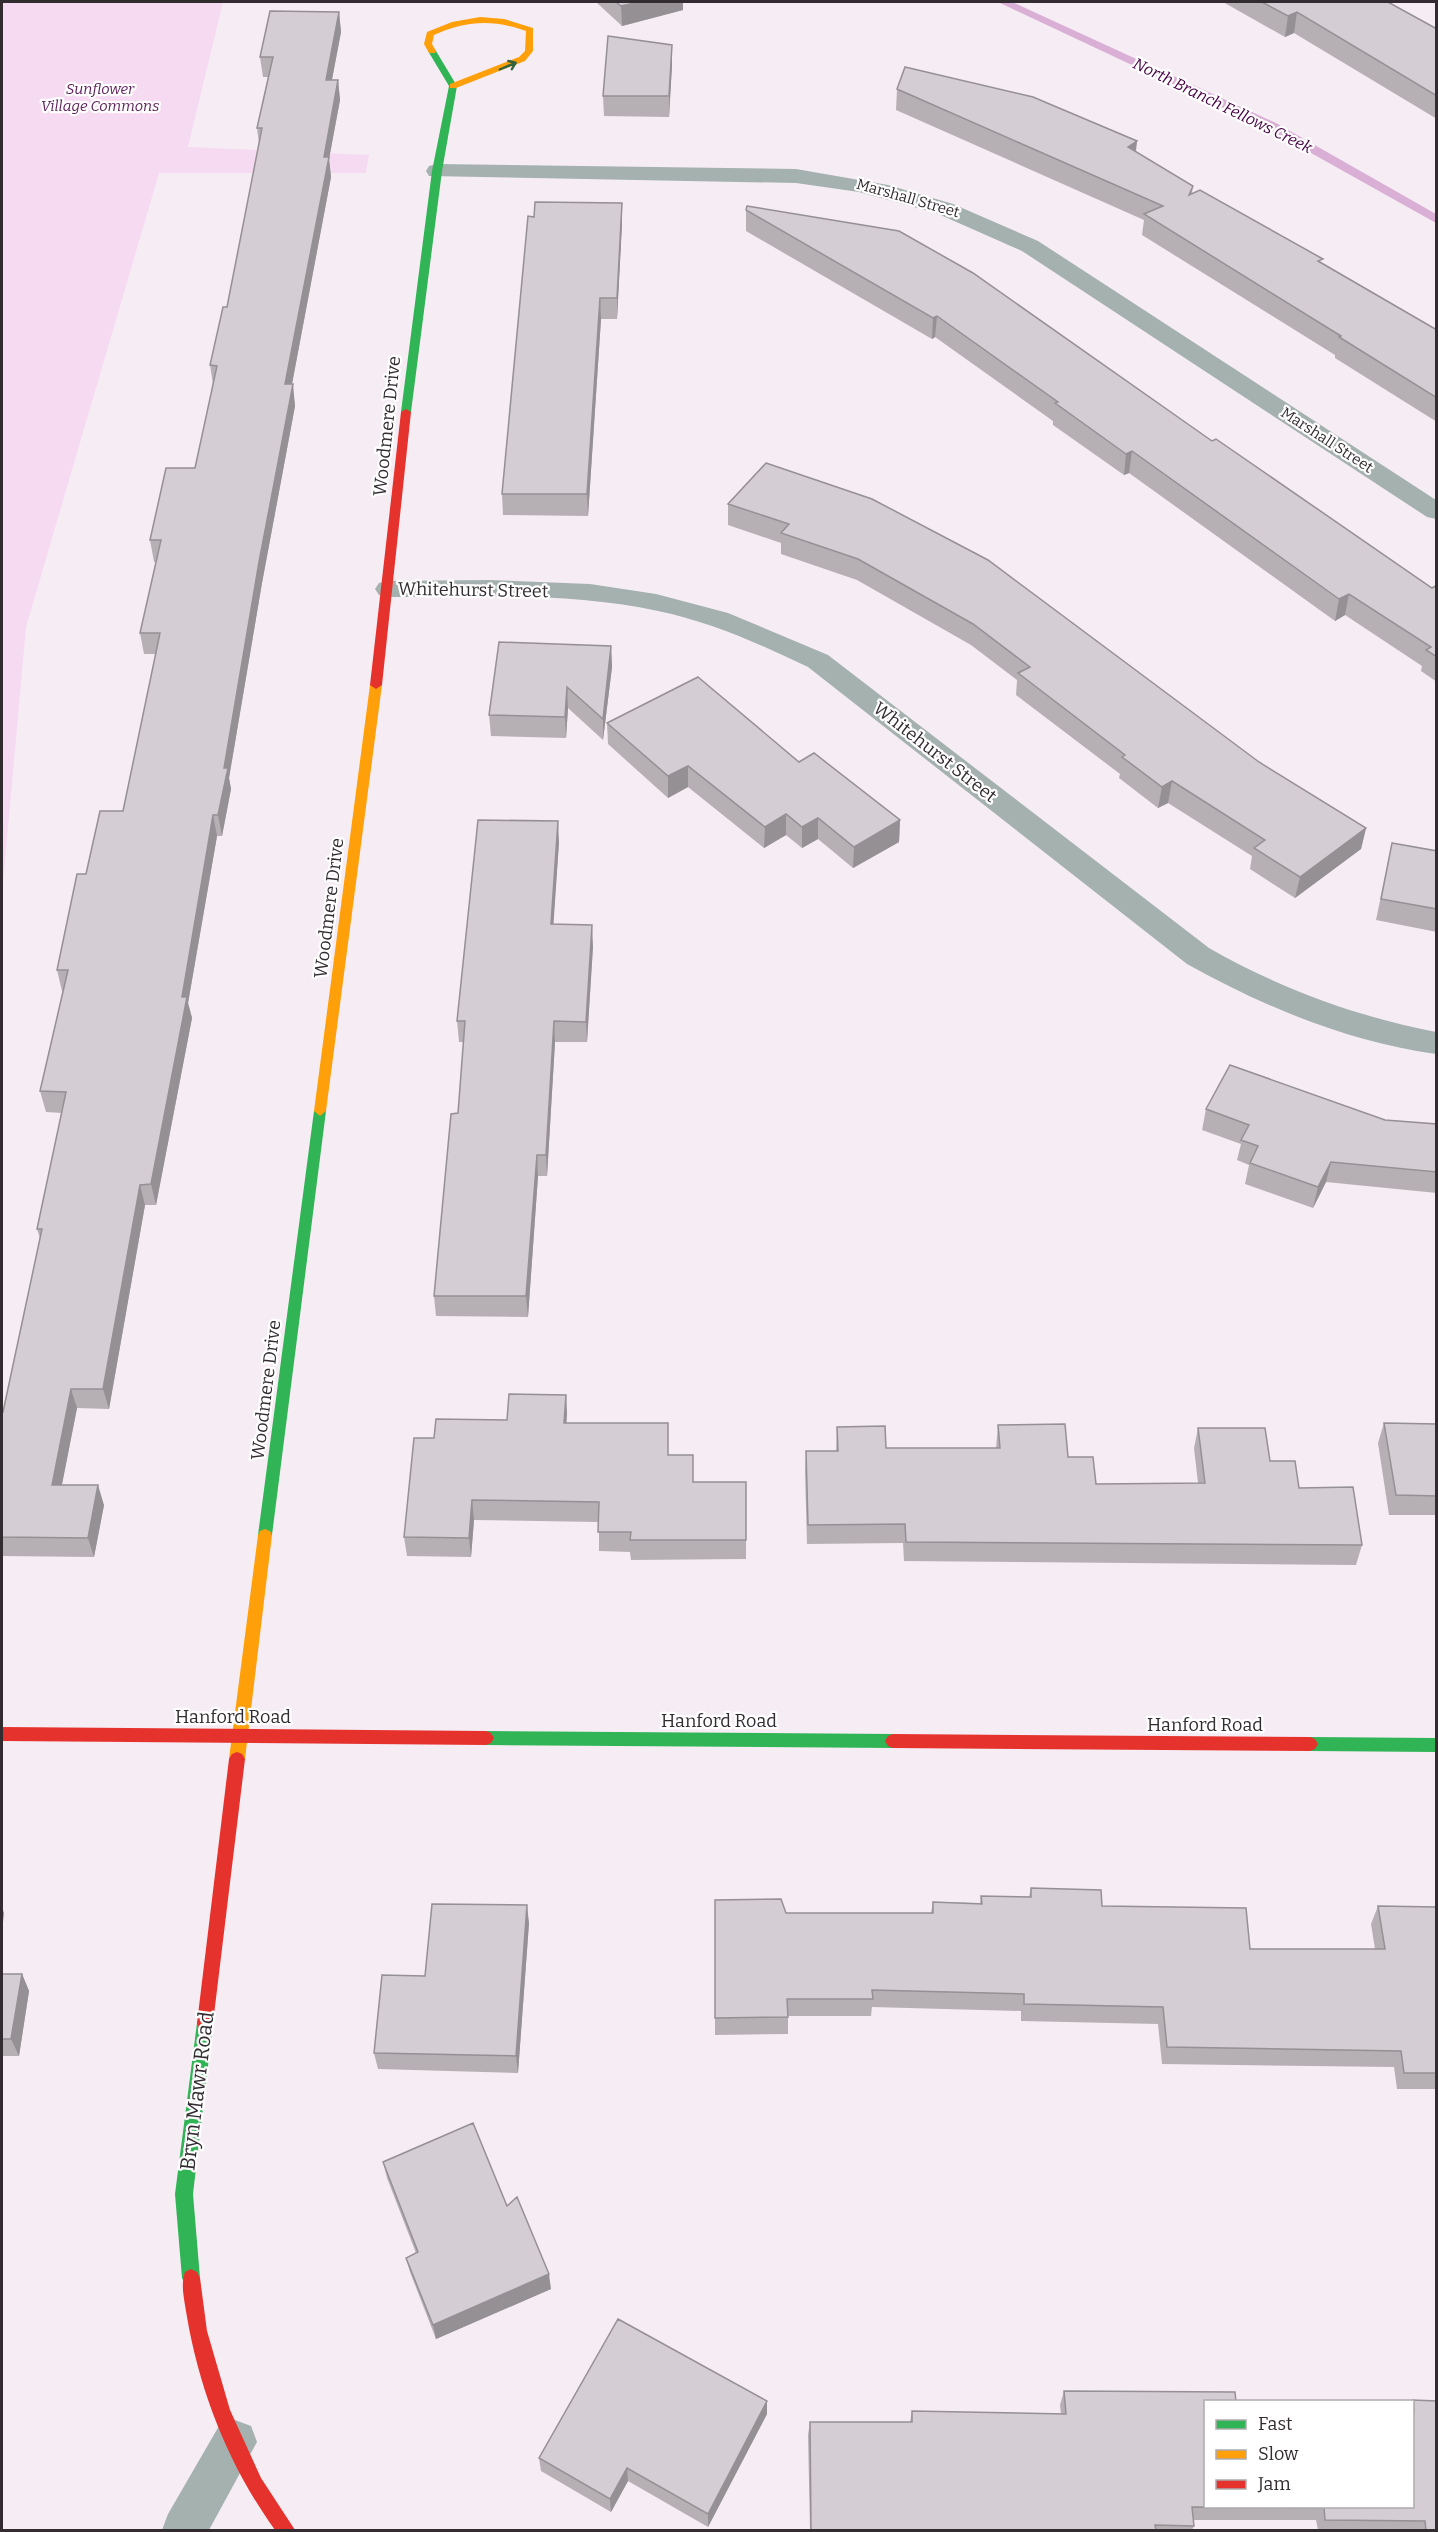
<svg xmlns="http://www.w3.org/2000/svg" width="1438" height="2532" viewBox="0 0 1438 2532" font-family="Bitter,serif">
	<rect width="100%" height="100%" fill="#f6ecf4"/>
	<!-- green -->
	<path fill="#f5daf2" d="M 2,2 L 223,2 L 188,147 L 369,155 L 366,173 L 159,173 L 26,627 L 2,895 Z"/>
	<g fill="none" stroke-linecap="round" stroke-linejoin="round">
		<!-- stream -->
		<path fill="#daafd6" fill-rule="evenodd" d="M 998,2 L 1012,2 L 1276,123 L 1436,214 L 1436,223 L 1268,129 Z"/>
		<!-- street -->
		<path fill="#a4b1ae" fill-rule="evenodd" d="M 437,164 L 796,169 L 888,185 L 953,204 L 1038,241 L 1436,500 L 1436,519 L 1427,517 L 1022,251 L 936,213 L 859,192 L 796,183 L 429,176 L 426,171 L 429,166 Z
			M 489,580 L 590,584 L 656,594 L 728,613 L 828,655 L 1209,948 C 1281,989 1355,1016 1436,1032 L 1436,1054 C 1349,1042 1264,1007 1187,964 L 808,667 C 760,644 711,622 658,611 C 570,592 477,597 388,597 L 379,595 L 375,589 L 379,583 L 388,581 Z
			M 235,2420 L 251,2426 L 257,2442 L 209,2530 L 162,2530 L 168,2514 L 219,2426 Z"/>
		<!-- fast -->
		<path fill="#30b455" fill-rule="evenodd" d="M 432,48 L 436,51 L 457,86 L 442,171 L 411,412 L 406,415 L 401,412 L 432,171 L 449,86 L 428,51 Z
			M 320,1106 L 326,1111 L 272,1535 L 270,1539 L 265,1541 L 260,1539 L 258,1535 L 314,1111 Z
			M 486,1731 L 893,1734 L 898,1736 L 901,1741 L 898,1746 L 893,1748 L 486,1745 L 481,1743 L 478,1738 L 481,1733 Z
			M 1310,1737 L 1436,1738 L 1436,1752 L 1310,1751 L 1305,1749 L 1302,1744 L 1305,1739 Z
			M 205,2015 L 211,2018 L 213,2023 L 193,2194 L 200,2278 L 197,2284 L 191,2287 L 185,2284 L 182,2278 L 175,2194 L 197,2023 L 199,2018 Z"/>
		<!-- slow -->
		<path fill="#ff9f0a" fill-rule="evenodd" d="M 480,17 L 504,19 L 533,28 L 533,51 L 525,61 L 456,88 L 450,88 L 450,84 L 519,57 L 525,51 L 526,31 C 493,19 465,21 434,35 L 432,44 L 436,51 L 435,53 L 429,53 L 424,44 L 427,32 L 452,22 Z
			M 376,681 L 382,685 L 326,1111 L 320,1116 L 314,1111 L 370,685 Z
			M 265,1529 L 270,1531 L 272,1535 L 245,1759 L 242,1764 L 237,1766 L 232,1764 L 229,1759 L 258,1535 L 260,1531 Z"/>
		<!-- jam -->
		<path fill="#e5322d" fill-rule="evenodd" d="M 406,409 L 411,412 L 382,685 L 376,689 L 370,685 L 401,412 Z
			M 2,1727 L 486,1731 L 491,1733 L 494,1738 L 491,1743 L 486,1745 L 2,1741 Z
			M 893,1734 L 1310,1737 L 1315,1739 L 1318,1744 L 1315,1749 L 1310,1751 L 893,1748 L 888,1746 L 885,1741 L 888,1736 Z
			M 237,1752 L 242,1754 L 245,1759 L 213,2023 L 211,2028 L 205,2031 L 199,2028 L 197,2023 L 229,1759 L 232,1754 Z
			M 191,2269 L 197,2272 L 200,2278 L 207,2331 L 230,2410 L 261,2478 L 295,2530 L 275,2530 C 230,2468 200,2393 187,2317 C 185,2303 180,2285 185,2272 Z"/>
	</g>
	<!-- wall -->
	<path fill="#b6b0b5" d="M 596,2 L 683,2 L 683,10 L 622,26 Z
		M 1223,2 L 1388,2 L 1437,29 L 1437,119 L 1294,33 L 1285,37 Z
		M 339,12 L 341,32 L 332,80 L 338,80 L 340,100 L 329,159 L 331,177 L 292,384 L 295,406 L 262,583 L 229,778 L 231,789 L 222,836 L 217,836 L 188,1003 L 192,1018 L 156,1205 L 145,1205 L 109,1409 L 77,1408 L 62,1485 L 104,1505 L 94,1557 L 2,1556 L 2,1412 L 3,1412 L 40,1238 L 37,1229 L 62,1113 L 46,1112 L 40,1091 L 63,991 L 62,991 L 57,970 L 86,874 L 123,811 L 156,654 L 144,654 L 140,633 L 156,562 L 154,562 L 150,540 L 195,468 L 213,384 L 210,365 L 227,307 L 259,144 L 257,128 L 268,77 L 263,77 L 260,57 Z
		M 672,45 L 672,65 L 669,117 L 604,116 L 603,96 Z
		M 897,89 L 1137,141 L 1136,152 L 1193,186 L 1192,193 L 1322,263 L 1437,330 L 1437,422 L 1335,358 L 1335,355 L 1142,235 L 1144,220 L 896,110 Z
		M 622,203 L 622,224 L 617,319 L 601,319 L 588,516 L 503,515 L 502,494 L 534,217 Z
		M 746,210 L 1212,441 L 1432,588 L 1437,585 L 1437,682 L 1421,671 L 1422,666 L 1345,615 L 1335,621 L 1129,473 L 1124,475 L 1053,425 L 1053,421 L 935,337 L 932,339 L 746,231 Z
		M 766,463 L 1366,828 L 1361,849 L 1295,898 L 1250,869 L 1252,856 L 1168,803 L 1158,808 L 1119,778 L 1120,774 L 1016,695 L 1017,680 L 971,645 L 857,580 L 781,554 L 781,543 L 728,525 L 728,504 Z
		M 611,646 L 612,667 L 603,740 L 568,708 L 566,738 L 491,736 L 489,715 Z
		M 607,723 L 799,762 L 900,820 L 899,842 L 853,868 L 818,839 L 802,848 L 786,835 L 764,848 L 688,787 L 668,798 L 608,744 Z
		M 559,842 L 553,924 L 593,946 L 587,1042 L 555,1042 L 547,1176 L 538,1176 L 528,1317 L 436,1316 L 434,1296 L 458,1113 L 464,1042 L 459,1042 L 457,1021 Z
		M 1392,843 L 1437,851 L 1437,932 L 1376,920 Z
		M 1206,1109 L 1385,1120 L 1437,1124 L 1437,1193 L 1326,1182 L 1313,1208 L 1245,1184 L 1249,1165 L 1237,1160 L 1241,1144 L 1202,1130 Z
		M 566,1395 L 567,1414 L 566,1423 L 669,1455 L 746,1540 L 746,1559 L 631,1560 L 630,1552 L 599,1551 L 599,1522 L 474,1520 L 471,1557 L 407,1556 L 404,1537 L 434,1438 L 507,1420 Z
		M 1384,1423 L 1437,1424 L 1437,1515 L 1389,1515 L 1378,1443 Z
		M 998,1425 L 1068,1457 L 1096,1484 L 1198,1483 L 1194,1448 L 1198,1428 L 1270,1461 L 1362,1545 L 1356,1565 L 904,1561 L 903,1543 L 807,1544 L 805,1471 L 806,1451 L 836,1451 L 837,1427 L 886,1448 L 996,1448 Z
		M 1031,1888 L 1102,1906 L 1250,1949 L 1375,1949 L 1371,1924 L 1378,1906 L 1437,1907 L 1437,2089 L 1397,2089 L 1394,2067 L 1162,2064 L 1158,2024 L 1021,2021 L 1021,2011 L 872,2007 L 871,2016 L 788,2016 L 788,2034 L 715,2035 L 715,1900 L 786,1913 L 931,1913 L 933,1902 L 980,1903 L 981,1896 L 1029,1897 Z
		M 529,1923 L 518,2073 L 378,2069 L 374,2053 L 425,1976 Z
		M 2,1974 L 22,1974 L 29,1991 L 19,2056 L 2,2056 Z
		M 383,2162 L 507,2206 L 551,2289 L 436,2339 L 410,2272 L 406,2258 L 416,2253 L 387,2178 Z
		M 1064,2391 L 1206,2402 L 1413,2506 L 1413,2400 L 1437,2530 L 1318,2530 L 1316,2520 L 1193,2520 L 1194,2526 L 1192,2530 L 810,2530 L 808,2435 L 810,2422 L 910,2422 L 912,2411 L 1061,2414 L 1060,2405 Z
		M 767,2401 L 767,2414 L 708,2527 L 628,2481 L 611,2512 L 541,2471 L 539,2458 Z"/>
	<!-- shaded-wall -->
	<path fill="#949094" d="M 639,2 L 683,2 L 683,10 L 622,26 L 621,6 Z
		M 339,12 L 341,32 L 328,100 L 326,80 Z
		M 1297,12 L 1294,33 L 1285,37 L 1288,16 Z
		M 672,45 L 672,65 L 669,117 L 669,96 Z
		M 338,80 L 340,100 L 329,159 L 331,177 L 288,405 L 285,384 L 324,157 Z
		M 1137,141 L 1134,162 L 1128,147 Z
		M 622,203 L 622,224 L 617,319 L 617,298 Z
		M 600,298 L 601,319 L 588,516 L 587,494 Z
		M 937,316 L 935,337 L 932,339 L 933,318 Z
		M 293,384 L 295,406 L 262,583 L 229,778 L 231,789 L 222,836 L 218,815 L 224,768 L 259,562 Z
		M 1132,451 L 1129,473 L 1124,475 L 1126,454 Z
		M 1349,594 L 1345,615 L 1335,621 L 1339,599 Z
		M 611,646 L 612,667 L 603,740 L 603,719 Z
		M 567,687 L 568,708 L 566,738 L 565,717 Z
		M 688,766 L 688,787 L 668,798 L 668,776 Z
		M 1172,781 L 1168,803 L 1158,808 L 1162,787 Z
		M 786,814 L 786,835 L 764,848 L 765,827 Z
		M 213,815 L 217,836 L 188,1003 L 192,1018 L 156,1205 L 151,1184 L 182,997 Z
		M 818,818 L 818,839 L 802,848 L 802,827 Z
		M 900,820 L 899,842 L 853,868 L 854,847 Z
		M 558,821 L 559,842 L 552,946 L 551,924 Z
		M 1366,828 L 1361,849 L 1295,898 L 1300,877 Z
		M 592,925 L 593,946 L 587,1042 L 586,1022 Z
		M 554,1021 L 555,1042 L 547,1176 L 546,1155 Z
		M 537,1155 L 538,1176 L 528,1317 L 526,1296 Z
		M 1331,1162 L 1326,1182 L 1313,1208 L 1318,1187 Z
		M 140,1185 L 145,1205 L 109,1409 L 103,1389 Z
		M 71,1389 L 77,1408 L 58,1504 L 52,1485 Z
		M 566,1395 L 567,1414 L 565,1442 L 564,1423 Z
		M 98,1485 L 104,1505 L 94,1557 L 88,1538 Z
		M 472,1500 L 474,1520 L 471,1557 L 469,1538 Z
		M 527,1905 L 529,1923 L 518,2073 L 516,2056 Z
		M 2,1907 L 4,1913 L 2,1931 Z
		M 22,1974 L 29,1991 L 19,2056 L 11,2039 Z
		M 549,2274 L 551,2289 L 436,2339 L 433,2325 Z
		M 767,2401 L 767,2414 L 708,2527 L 708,2514 Z
		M 627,2468 L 628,2481 L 611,2512 L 610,2499 Z"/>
	<!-- building -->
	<path fill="#d4cdd3" stroke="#949094" stroke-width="1.5" d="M 616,2 L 639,2 L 621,6 Z
		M 1262,2 L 1388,2 L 1437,29 L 1437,96 L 1297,12 L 1288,16 Z
		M 270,11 L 339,12 L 326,80 L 338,80 L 324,157 L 329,157 L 285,384 L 293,384 L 259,562 L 224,768 L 228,768 L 218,815 L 213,815 L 182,997 L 187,997 L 151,1184 L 140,1185 L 103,1389 L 71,1389 L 52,1485 L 98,1485 L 88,1538 L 2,1537 L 2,1412 L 3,1412 L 42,1229 L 37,1229 L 66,1092 L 40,1091 L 68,970 L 57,970 L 77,874 L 86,874 L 100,811 L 123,811 L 160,633 L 140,633 L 161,540 L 150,540 L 166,468 L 195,468 L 217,366 L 210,365 L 223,307 L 227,307 L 262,128 L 257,128 L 273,57 L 260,57 Z
		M 608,36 L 672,45 L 669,96 L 603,96 Z
		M 905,67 L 1033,97 L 1137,141 L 1128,147 L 1193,186 L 1189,195 L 1200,190 L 1323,259 L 1318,261 L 1437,330 L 1437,398 L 1339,337 L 1341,336 L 1144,214 L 1163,206 L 897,89 Z
		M 535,202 L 622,203 L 617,298 L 600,298 L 587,494 L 502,494 L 528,216 L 534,217 Z
		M 747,206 L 899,231 L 973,273 L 1212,441 L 1216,439 L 1432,588 L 1437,585 L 1437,657 L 1426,650 L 1431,647 L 1349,594 L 1339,599 L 1132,451 L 1126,454 L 1055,403 L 1058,402 L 937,316 L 933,318 L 746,210 Z
		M 766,463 L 872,499 L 988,560 L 1259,762 L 1366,828 L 1300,877 L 1254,848 L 1265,840 L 1172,781 L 1162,787 L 1122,757 L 1125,755 L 1018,673 L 1030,667 L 973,624 L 858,559 L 781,533 L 789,524 L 728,504 Z
		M 499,642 L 611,646 L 603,719 L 567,687 L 565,717 L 489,715 Z
		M 698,677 L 799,762 L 814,753 L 900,820 L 854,847 L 818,818 L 802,827 L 786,814 L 765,827 L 688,766 L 668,776 L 607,723 Z
		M 478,820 L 558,821 L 551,924 L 592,925 L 586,1022 L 554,1021 L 546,1155 L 537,1155 L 526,1296 L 434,1296 L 451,1114 L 458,1113 L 465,1021 L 457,1021 Z
		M 1392,843 L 1437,851 L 1437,909 L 1381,899 Z
		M 1230,1065 L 1385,1120 L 1437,1124 L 1437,1172 L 1331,1162 L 1318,1187 L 1250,1163 L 1258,1146 L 1241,1140 L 1249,1125 L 1206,1109 Z
		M 509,1394 L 566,1395 L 564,1423 L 668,1423 L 668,1455 L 693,1455 L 693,1482 L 746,1482 L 746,1540 L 630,1540 L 631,1532 L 598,1532 L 599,1502 L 472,1500 L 469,1538 L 404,1537 L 414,1438 L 434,1438 L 436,1419 L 507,1420 Z
		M 1384,1423 L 1437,1424 L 1437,1496 L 1396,1495 Z
		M 1065,1424 L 1068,1457 L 1093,1457 L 1096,1484 L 1205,1483 L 1198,1428 L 1265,1428 L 1270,1461 L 1295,1461 L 1299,1488 L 1353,1487 L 1362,1545 L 906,1542 L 905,1524 L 808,1525 L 806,1451 L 838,1451 L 837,1427 L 885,1426 L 886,1448 L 1000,1448 L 998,1425 Z
		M 1031,1888 L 1101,1890 L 1102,1906 L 1246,1908 L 1250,1949 L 1385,1949 L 1378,1906 L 1437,1907 L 1437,2073 L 1404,2073 L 1401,2051 L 1167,2047 L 1163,2007 L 1024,2004 L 1024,1994 L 872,1990 L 873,1999 L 787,1999 L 788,2017 L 715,2018 L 715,1900 L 781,1899 L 786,1913 L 933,1913 L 933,1902 L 982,1904 L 981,1896 L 1031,1897 Z
		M 432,1904 L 527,1905 L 516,2056 L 374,2053 L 382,1975 L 425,1976 Z
		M 2,1974 L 22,1974 L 11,2039 L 2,2039 Z
		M 473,2123 L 507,2206 L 517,2197 L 549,2274 L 433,2325 L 406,2258 L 418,2252 L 383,2162 Z
		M 618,2319 L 767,2401 L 708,2514 L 627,2468 L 610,2499 L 539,2458 Z
		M 1064,2391 L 1235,2392 L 1236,2402 L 1206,2402 L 1206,2506 L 1413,2506 L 1413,2411 L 1414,2411 L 1413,2400 L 1437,2401 L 1437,2530 L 1426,2530 L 1425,2521 L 1325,2520 L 1324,2508 L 1192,2507 L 1194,2526 L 1155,2525 L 1156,2530 L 811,2530 L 810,2422 L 912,2422 L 912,2411 L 1066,2414 Z"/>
	<!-- one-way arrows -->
	<defs><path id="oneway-shaft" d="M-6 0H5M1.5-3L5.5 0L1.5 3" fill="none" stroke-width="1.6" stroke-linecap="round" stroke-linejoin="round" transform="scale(1.5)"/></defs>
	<use stroke="#31623f" href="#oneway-shaft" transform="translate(508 66) rotate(-23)"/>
	<g text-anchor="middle" stroke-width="4.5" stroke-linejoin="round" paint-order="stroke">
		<!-- far-park labels -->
		<g font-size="15" font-style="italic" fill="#601d5d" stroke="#fff">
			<text x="100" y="94">Sunflower<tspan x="100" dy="17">Village Commons</tspan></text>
		</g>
		<!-- far-street labels -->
		<g font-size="15" fill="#322c31" stroke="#fff">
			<text transform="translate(908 198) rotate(16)" y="5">Marshall Street</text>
			<text transform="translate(1327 440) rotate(33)" y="5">Marshall Street</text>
		</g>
		<!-- far-water labels -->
		<g font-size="16" font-style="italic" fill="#480147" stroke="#fff">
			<text transform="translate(1223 105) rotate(26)" y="6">North Branch Fellows Creek</text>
		</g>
		<!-- street labels -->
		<g font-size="18" fill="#322c31" stroke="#fff">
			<text transform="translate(387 426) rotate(-84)" y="6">Woodmere Drive</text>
			<text transform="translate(473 590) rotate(1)" y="6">Whitehurst Street</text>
			<text transform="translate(935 752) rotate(38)" y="6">Whitehurst Street</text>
			<text transform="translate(329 908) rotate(-83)" y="6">Woodmere Drive</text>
			<text transform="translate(266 1390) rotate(-83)" y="6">Woodmere Drive</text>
			<text x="233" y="1723">Hanford Road</text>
			<text x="719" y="1727">Hanford Road</text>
			<text x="1205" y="1731">Hanford Road</text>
		</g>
		<!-- near-street labels -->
		<g font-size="21" fill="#322c31" stroke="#fff">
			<text transform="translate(197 2091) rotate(-83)" y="7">Bryn Mawr Road</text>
		</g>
	</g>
	<!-- border -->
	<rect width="1438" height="2532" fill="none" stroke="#322c31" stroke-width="6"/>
	<!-- legend -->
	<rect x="1204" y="2400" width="210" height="108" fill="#ffffff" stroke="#adabad" stroke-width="1.5"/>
	<rect x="1216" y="2420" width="30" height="9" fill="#30b455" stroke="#adabad" stroke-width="1.5"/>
	<text x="1258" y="2430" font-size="18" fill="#322c31">Fast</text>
	<rect x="1216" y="2450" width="30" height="9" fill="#ff9f0a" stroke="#adabad" stroke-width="1.5"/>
	<text x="1258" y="2460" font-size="18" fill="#322c31">Slow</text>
	<rect x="1216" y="2480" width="30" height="9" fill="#e5322d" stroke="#adabad" stroke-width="1.5"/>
	<text x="1258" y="2490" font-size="18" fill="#322c31">Jam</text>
</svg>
